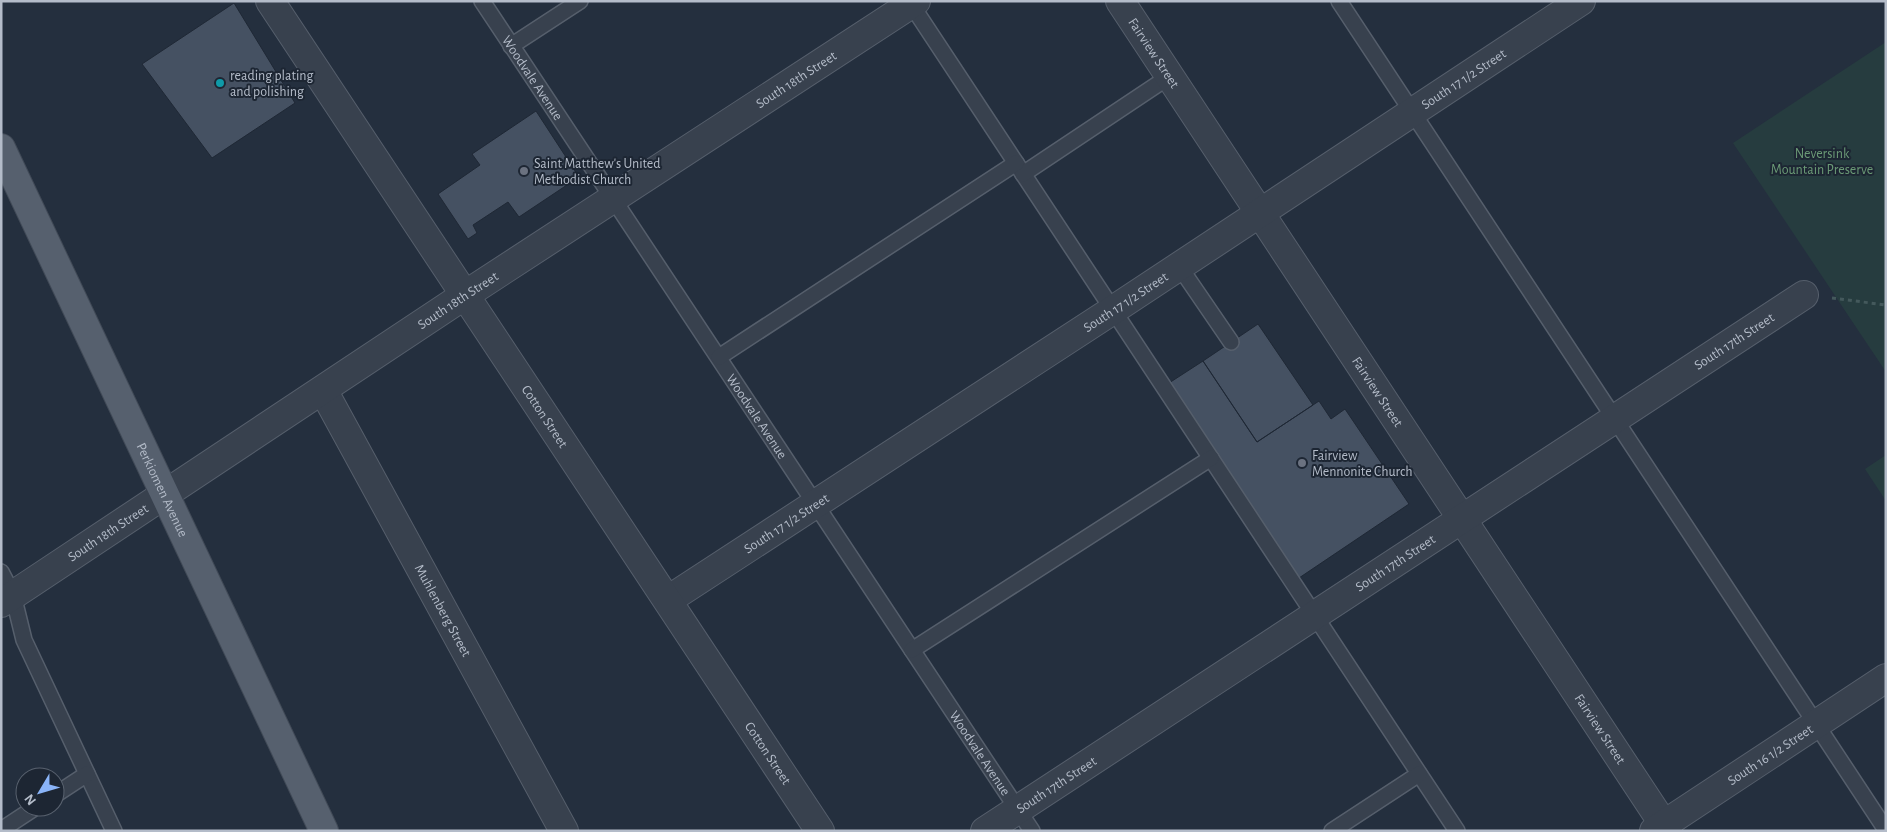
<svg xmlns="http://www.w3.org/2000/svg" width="1887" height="832" viewBox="0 0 1887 832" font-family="'Alegreya Sans',sans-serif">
	<rect width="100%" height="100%" fill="#242f3e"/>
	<!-- green -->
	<path fill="#263c3f" d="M 1886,42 L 1886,372 L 1733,143 Z
		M 1886,455 L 1886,501 L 1865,469 Z"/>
	<!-- building -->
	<path fill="#455162" stroke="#1f2835" d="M 234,3 L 295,103 L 212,158 L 142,64 Z
		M 536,111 L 579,177 L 519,217 L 508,202 L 473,225 L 477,233 L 468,239 L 438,194 L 480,165 L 472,154 Z
		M 1258,324 L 1313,405 L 1257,442 L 1203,361 Z
		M 1203,361 L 1257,442 L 1319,401 L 1331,419 L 1345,409 L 1409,504 L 1299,578 L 1169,383 Z"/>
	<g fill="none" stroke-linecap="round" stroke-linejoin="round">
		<defs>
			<g id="service">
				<path id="s1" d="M 482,1 L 1032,831"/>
				<path d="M 909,1 L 1457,831"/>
				<path d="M 1339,1 L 1886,830"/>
				<path d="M 511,46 L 580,1"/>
				<path d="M 1023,174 L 1170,76"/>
				<path d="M 1179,266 L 1231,342"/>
				<path d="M 719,357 L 1016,163"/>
				<path d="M 1,572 L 13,595 L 24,640 L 114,831"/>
				<path d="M 912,650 L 1211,458"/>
				<path d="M 55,795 L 87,774"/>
				<path d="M 1,830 L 36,807"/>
				<path d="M 1332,831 L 1419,774"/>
			</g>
			<g id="minor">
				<path id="s2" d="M 1120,1 L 1668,831"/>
				<path id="s3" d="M 323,390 L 564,831"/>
				<path id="s4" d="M 668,600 L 1113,310 L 1581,1"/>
				<path id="s5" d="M 1,603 L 465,295 L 916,1"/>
				<path id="s6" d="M 985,831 L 1804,295"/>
				<path id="s7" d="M 1654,831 L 1886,678"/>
			</g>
			<g id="tertiary">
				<path id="s8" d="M 270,1 L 820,831"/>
			</g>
			<g id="primary">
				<path id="s9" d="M 1,148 L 324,831"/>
			</g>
		</defs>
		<!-- service casing -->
		<use href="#service" stroke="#565f6c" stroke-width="18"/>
		<!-- minor casing -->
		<use href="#minor" stroke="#565f6c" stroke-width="30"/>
		<!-- tertiary casing -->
		<use href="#tertiary" stroke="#565f6c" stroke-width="30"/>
		<!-- primary casing -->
		<use href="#primary" stroke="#414a57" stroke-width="30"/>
		<!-- path -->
		<path stroke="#44595c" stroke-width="3" stroke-dasharray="4 4" stroke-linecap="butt" d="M 1832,298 L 1886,305"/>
		<!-- service -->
		<use href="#service" stroke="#38414e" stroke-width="15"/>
		<!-- minor -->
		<use href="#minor" stroke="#38414e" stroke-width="28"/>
		<!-- tertiary -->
		<use href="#tertiary" stroke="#38414e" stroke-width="28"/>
		<!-- primary -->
		<use href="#primary" stroke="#56606e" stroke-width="28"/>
	</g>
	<!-- markers -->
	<circle fill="#0f9aa8" stroke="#1d2633" stroke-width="2" cx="220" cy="83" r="5"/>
	<g fill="#6b7280" stroke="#1d2633" stroke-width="2">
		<circle cx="524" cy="171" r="5"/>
		<circle cx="1302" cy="463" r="5"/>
	</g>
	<g text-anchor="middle" stroke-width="4" stroke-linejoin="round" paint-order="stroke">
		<!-- street labels -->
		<g font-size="14" fill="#b4bcc9" stroke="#1d2633">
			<text dy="5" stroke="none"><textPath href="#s2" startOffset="62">Fairview Street</textPath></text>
			<text dy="5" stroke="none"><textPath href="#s1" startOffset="92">Woodvale Avenue</textPath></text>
			<text dy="5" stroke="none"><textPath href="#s5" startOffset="952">South 18th Street</textPath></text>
			<text dy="5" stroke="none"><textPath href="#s4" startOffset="951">South 17 1/2 Street</textPath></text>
			<text dy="5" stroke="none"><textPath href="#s5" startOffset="548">South 18th Street</textPath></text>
			<text dy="5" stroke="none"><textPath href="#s4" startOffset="546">South 17 1/2 Street</textPath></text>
			<text dy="5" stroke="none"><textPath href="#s6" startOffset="895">South 17th Street</textPath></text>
			<text dy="5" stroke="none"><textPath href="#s2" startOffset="468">Fairview Street</textPath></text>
			<text dy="5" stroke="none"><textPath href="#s8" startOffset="498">Cotton Street</textPath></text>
			<text dy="5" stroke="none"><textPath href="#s1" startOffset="498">Woodvale Avenue</textPath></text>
			<text dy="5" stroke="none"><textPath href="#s9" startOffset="378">Perkiomen Avenue</textPath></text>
			<text dy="5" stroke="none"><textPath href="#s4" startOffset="141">South 17 1/2 Street</textPath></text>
			<text dy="5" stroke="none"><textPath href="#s5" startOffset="128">South 18th Street</textPath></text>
			<text dy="5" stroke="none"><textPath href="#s6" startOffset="490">South 17th Street</textPath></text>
			<text dy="5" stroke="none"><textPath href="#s3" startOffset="251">Muhlenberg Street</textPath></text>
			<text dy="5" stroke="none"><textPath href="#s2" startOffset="872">Fairview Street</textPath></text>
			<text dy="5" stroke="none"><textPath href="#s8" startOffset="902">Cotton Street</textPath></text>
			<text dy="5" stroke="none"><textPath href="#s1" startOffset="902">Woodvale Avenue</textPath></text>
			<text dy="5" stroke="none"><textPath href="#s7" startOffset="139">South 16 1/2 Street</textPath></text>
			<text dy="5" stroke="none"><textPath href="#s6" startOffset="85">South 17th Street</textPath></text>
		</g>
		<!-- poi labels -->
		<g font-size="14" fill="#b4bcc9" stroke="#1d2633" text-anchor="start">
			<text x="230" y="80">reading plating<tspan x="230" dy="16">and polishing</tspan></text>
			<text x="534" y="168">Saint Matthew's United<tspan x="534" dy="16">Methodist Church</tspan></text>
			<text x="1312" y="460">Fairview<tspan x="1312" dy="16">Mennonite Church</tspan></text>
		</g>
		<!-- park labels -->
		<g font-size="14" fill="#6b9a76" stroke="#1d2633">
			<text x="1822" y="158">Neversink<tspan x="1822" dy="16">Mountain Preserve</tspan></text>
		</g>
	</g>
	<!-- border -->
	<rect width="1887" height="832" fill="none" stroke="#b4bcc9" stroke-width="5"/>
	<!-- north arrow -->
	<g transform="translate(40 792) rotate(232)"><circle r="24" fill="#1d2633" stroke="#59626f"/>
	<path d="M0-4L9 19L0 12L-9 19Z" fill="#8ab4f8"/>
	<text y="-8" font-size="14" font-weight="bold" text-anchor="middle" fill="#b4bcc9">N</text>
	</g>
</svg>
